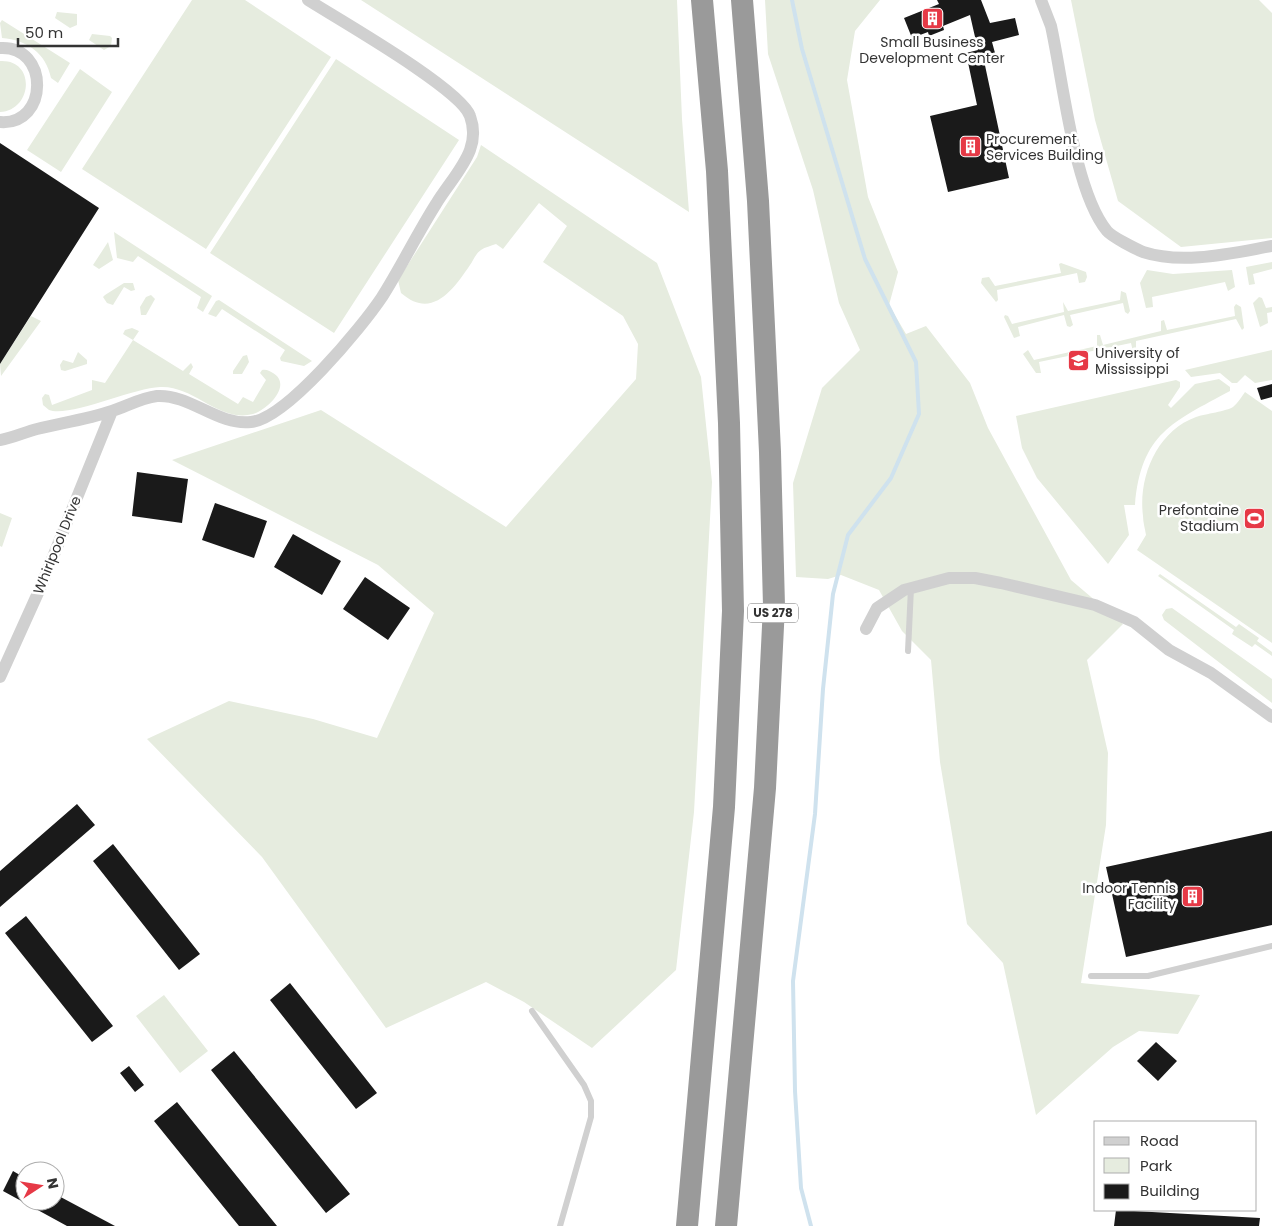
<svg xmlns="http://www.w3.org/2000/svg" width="1272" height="1226" viewBox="0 0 1272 1226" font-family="Poppins,sans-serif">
	<rect width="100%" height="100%" fill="#fff"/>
	<!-- green -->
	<path fill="#e6ecdf" d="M 192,0 L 245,0 L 331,57 L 206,249 L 82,169 Z
		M 361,0 L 677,0 L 682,119 L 689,212 Z
		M 765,0 L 880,0 L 855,31 L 847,80 L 868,197 L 898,272 L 889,305 L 906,334 L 926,326 L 970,383 L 988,428 L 1071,580 L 1123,624 L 1087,660 L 1108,753 L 1106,825 L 1081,983 L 1200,995 L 1178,1034 L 1139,1031 L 1113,1047 L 1036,1115 L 1003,963 L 967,924 L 940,762 L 931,660 L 902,631 L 879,590 L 841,575 L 828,579 L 796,577 L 793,483 L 822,388 L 860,350 L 839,303 L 813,190 L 768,54 Z
		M 1071,0 L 1259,0 L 1272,13 L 1272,238 L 1181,247 L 1118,201 L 1095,120 Z
		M 57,12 L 77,14 L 77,25 L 70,28 L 55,18 Z
		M 2,20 L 70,63 L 58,83 L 51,78 C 46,53 27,40 2,38 L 0,23 Z
		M 92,34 L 110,36 L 112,38 L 111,46 L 104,50 L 89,40 Z
		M 336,59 L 459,140 L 334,333 L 210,253 Z
		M 0,61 C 36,59 33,110 0,112 Z
		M 80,69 L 112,92 L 61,172 L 27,150 Z
		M 481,145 L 657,263 L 701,377 L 712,482 L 694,812 L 676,970 L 592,1048 L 524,1002 L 486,982 L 386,1028 L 262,857 L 147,739 L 229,701 L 313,719 L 377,738 L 434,613 L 378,565 L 172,460 L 321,410 L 506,527 L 636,379 L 638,344 L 623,316 L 543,262 L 567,226 L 539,203 L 503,249 L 496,244 C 491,246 485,247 481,250 C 476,253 473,261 470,265 C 453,290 432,320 401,293 L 398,280 L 477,157 Z
		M 114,232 L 212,296 L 203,312 L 197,308 L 201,297 L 138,256 L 133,262 L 117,258 Z
		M 108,242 L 113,260 L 99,269 L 93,265 Z
		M 1272,262 L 1272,269 L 1253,274 L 1255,284 L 1249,285 L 1246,267 Z
		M 1061,263 L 1086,272 L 1087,277 L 1085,282 L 1079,283 L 1077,273 L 997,290 L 998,300 L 996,302 L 981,283 L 982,278 L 989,277 L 995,286 L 1061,273 L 1059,264 Z
		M 1147,270 L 1173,274 L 1232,270 L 1235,287 L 1228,291 L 1225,282 L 1152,297 L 1153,307 L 1146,308 L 1140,283 Z
		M 124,283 L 133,283 L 135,290 L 131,291 L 124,287 L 113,305 L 107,303 L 103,297 L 105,295 Z
		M 1121,291 L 1126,293 L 1130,311 L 1128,314 L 1125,312 L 1123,303 L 1070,315 L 1073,325 L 1070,327 L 1067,326 L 1064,315 L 1018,327 L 1020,336 L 1014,338 L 1004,317 L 1005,315 L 1008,316 L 1012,324 L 1064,312 L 1063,302 L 1068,311 L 1120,300 Z
		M 151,295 L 155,299 L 146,315 L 141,315 L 140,307 L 146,297 Z
		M 1259,297 L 1262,298 L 1266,308 L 1272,307 L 1272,312 L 1267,313 L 1268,323 L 1260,327 L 1253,303 Z
		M 219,300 L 312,361 L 304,366 L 281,361 L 280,358 L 285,350 L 222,309 L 216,317 L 208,314 L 216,301 Z
		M 1236,304 L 1241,307 L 1244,328 L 1242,330 L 1236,319 L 1136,341 L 1136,353 L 1133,352 L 1131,343 L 1039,362 L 1041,373 L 1036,373 L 1023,354 L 1028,350 L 1034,360 L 1097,346 L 1097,335 L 1100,335 L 1103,345 L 1161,331 L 1161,321 L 1164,320 L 1167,330 L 1235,316 L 1234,307 Z
		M 31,316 L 41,321 L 1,376 L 0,364 Z
		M 132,328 L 139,331 L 133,340 L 183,371 L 191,363 L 193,367 L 189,374 L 238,404 L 243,397 L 253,402 L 266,380 L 260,373 L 262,370 C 267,369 269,371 273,373 C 293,385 267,410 253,414 C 219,423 194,385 160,387 C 133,388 68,418 49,410 L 43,405 L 42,398 L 45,394 L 49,395 L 52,405 L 92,390 L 92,380 L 105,383 L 133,340 L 123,334 L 125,330 Z
		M 1272,350 L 1272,380 L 1255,383 L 1245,375 L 1237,383 L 1232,383 L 1220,373 L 1191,377 L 1185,370 Z
		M 78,352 L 87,360 L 87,364 L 65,371 L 61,370 L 60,365 L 63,360 L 73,363 Z
		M 247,355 L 249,362 L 242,374 L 233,374 L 233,371 L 243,356 Z
		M 1219,379 L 1230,387 L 1230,391 C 1173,422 1141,433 1135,505 L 1124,505 L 1129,535 L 1108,564 L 1037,478 L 1022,448 L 1016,416 L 1176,380 L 1180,382 L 1180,387 L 1168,405 L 1171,408 L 1195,384 Z
		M 1245,392 L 1272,411 L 1272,643 L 1137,550 L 1146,535 C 1145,529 1143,522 1143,516 C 1138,477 1157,431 1196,417 C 1205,414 1227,411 1233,407 C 1238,403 1242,396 1245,392 Z
		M 0,513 L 12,518 L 2,547 L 0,546 Z
		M 1160,574 L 1236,627 L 1239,624 L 1259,638 L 1257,641 L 1272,652 L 1272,656 L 1255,644 L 1252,647 L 1232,634 L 1234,630 L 1158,576 Z
		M 1172,608 L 1272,679 L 1272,703 L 1164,620 L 1162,615 L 1166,609 Z
		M 164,995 L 208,1051 L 180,1073 L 136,1016 Z"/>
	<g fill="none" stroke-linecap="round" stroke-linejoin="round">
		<!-- stream -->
		<path stroke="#cfe2ee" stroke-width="4" d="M 792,0 L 802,49 L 865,259 L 916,362 L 919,414 L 891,478 L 848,535 L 833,594 L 823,689 L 815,814 L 793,981 L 795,1091 L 801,1188 L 811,1226"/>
	</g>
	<!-- building -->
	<path fill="#1a1a1a" d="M 937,0 L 981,0 L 990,23 L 1015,18 L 1019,35 L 992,42 L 995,53 L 983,56 L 1009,178 L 948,192 L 930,116 L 977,105 L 966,53 L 978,50 L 970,15 L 943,26 L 944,30 L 929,36 L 928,32 L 912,38 L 904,18 L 939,4 Z
		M 0,143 L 99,208 L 0,364 Z
		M 1272,384 L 1272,397 L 1261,400 L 1257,388 Z
		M 137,472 L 188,479 L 182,523 L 132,516 Z
		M 215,503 L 267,521 L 254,558 L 202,540 Z
		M 293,534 L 341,561 L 322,595 L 274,567 Z
		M 365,577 L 410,608 L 388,640 L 343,609 Z
		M 77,804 L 95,825 L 0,907 L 0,871 Z
		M 1272,831 L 1272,925 L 1126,957 L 1106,867 Z
		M 113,844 L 200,954 L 179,970 L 93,861 Z
		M 26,916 L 113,1026 L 92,1042 L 5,933 Z
		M 290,983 L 377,1093 L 356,1109 L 270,1000 Z
		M 1156,1042 L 1177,1061 L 1158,1081 L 1137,1061 Z
		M 234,1051 L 350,1194 L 326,1213 L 211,1070 Z
		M 129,1066 L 144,1085 L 135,1092 L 120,1073 Z
		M 177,1102 L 277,1226 L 239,1226 L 154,1121 Z
		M 13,1171 L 25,1178 L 25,1201 L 55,1201 L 55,1194 L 115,1226 L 67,1226 L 3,1191 Z
		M 1116,1210 L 1260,1218 L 1259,1226 L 1114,1226 Z"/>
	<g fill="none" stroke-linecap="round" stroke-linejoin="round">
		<!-- service -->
		<path stroke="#d0d0d0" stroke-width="6" d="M 908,651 L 911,588
			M 1091,976 L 1148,976 L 1272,946
			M 532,1011 L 584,1085 L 591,1101 L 591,1117 L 560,1226"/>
		<!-- minor -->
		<path stroke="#d0d0d0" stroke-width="12" d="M 1041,0 L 1051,26 C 1063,80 1074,191 1107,231 C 1112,237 1136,249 1143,252 C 1183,265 1232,253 1272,246
			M 0,48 C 50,45 49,126 0,122
			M 0,440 C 13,438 25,432 37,429 C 62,423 88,419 112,411 C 127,406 141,398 157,396 C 190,394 218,426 251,422 C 286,419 362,327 382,297 C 401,267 417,234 436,204 C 446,187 463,169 470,150 C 474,139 474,127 470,116 C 461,89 338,19 308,0
			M 866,629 L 877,608 L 904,590 L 949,578 L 975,578 L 1001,583 L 1095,605 L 1134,622 L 1169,650 L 1211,673 L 1272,717
			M 0,677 L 42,584 L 112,411"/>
		<!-- motorway -->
		<path stroke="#9a9a9a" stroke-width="22" d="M 687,1226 L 724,807 L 733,611 L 729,423 L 717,171 L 702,0
			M 726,1226 L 765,788 L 774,606 L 770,452 L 758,201 L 742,0"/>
	</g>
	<!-- icons -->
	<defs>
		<symbol id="building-square" viewBox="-11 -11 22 22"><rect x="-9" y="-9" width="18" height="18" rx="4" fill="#e63946" stroke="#fff"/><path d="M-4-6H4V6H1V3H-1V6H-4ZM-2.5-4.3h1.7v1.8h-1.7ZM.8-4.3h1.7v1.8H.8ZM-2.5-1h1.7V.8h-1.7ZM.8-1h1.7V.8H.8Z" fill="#fff"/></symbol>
		<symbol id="university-square" viewBox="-11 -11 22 22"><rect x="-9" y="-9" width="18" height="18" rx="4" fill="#e63946" stroke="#fff"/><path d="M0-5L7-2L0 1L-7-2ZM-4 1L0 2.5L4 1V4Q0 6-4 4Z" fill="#fff"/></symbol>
		<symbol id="stadium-square" viewBox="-11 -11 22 22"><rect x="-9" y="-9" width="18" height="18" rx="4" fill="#e63946" stroke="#fff"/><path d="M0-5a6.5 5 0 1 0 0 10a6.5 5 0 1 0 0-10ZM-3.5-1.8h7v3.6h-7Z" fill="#fff"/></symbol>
	</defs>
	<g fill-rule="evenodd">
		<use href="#building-square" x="920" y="6" width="25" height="25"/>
		<use href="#building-square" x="958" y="134" width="25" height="25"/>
		<use href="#university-square" x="1066" y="348" width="25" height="25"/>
		<use href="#stadium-square" x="1242" y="506" width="25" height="25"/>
		<use href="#building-square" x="1180" y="884" width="25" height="25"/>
	</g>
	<g text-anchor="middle" stroke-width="5" stroke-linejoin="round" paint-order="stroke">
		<!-- shield labels -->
		<rect fill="#fff" stroke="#707070" stroke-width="1" x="748" y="603.5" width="50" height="19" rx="4"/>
		<g font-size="12" font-weight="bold" fill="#333">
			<text x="773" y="617">US 278</text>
		</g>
		<!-- poi labels -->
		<g font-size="14" fill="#333" stroke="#fff" text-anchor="start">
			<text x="932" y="47" text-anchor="middle">Small Business<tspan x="932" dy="16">Development Center</tspan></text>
			<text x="986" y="144">Procurement<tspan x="986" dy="16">Services Building</tspan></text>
			<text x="1095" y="358">University of<tspan x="1095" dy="16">Mississippi</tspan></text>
			<text x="1239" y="515" text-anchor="end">Prefontaine<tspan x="1239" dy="16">Stadium</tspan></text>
			<text x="1176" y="893" text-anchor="end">Indoor Tennis<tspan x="1176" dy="16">Facility</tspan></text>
		</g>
		<!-- street labels -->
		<g font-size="14" fill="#333" stroke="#fff">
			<text transform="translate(57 545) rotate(-68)" y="5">Whirlpool Drive</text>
		</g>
	</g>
	<!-- legend -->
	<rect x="1094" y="1121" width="162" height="90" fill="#ffffff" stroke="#adadad"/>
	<rect x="1104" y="1137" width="25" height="8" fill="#d0d0d0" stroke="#adadad"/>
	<text x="1140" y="1146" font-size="15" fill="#333333">Road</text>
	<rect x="1104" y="1158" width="25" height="15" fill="#e6ecdf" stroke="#adadad"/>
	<text x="1140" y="1171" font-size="15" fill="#333333">Park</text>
	<rect x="1104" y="1184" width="25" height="15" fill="#1a1a1a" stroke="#adadad"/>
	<text x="1140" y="1196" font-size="15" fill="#333333">Building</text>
	<!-- north arrow -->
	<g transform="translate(40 1186) rotate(78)"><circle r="24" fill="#ffffff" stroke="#adadad"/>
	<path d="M0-4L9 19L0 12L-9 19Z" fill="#e63946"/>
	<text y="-8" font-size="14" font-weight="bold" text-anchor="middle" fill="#333333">N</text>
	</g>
	<!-- scale -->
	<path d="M18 38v8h100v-8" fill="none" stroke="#333333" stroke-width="2.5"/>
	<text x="25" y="38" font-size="15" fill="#333333" stroke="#ffffff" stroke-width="4" paint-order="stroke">50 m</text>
</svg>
